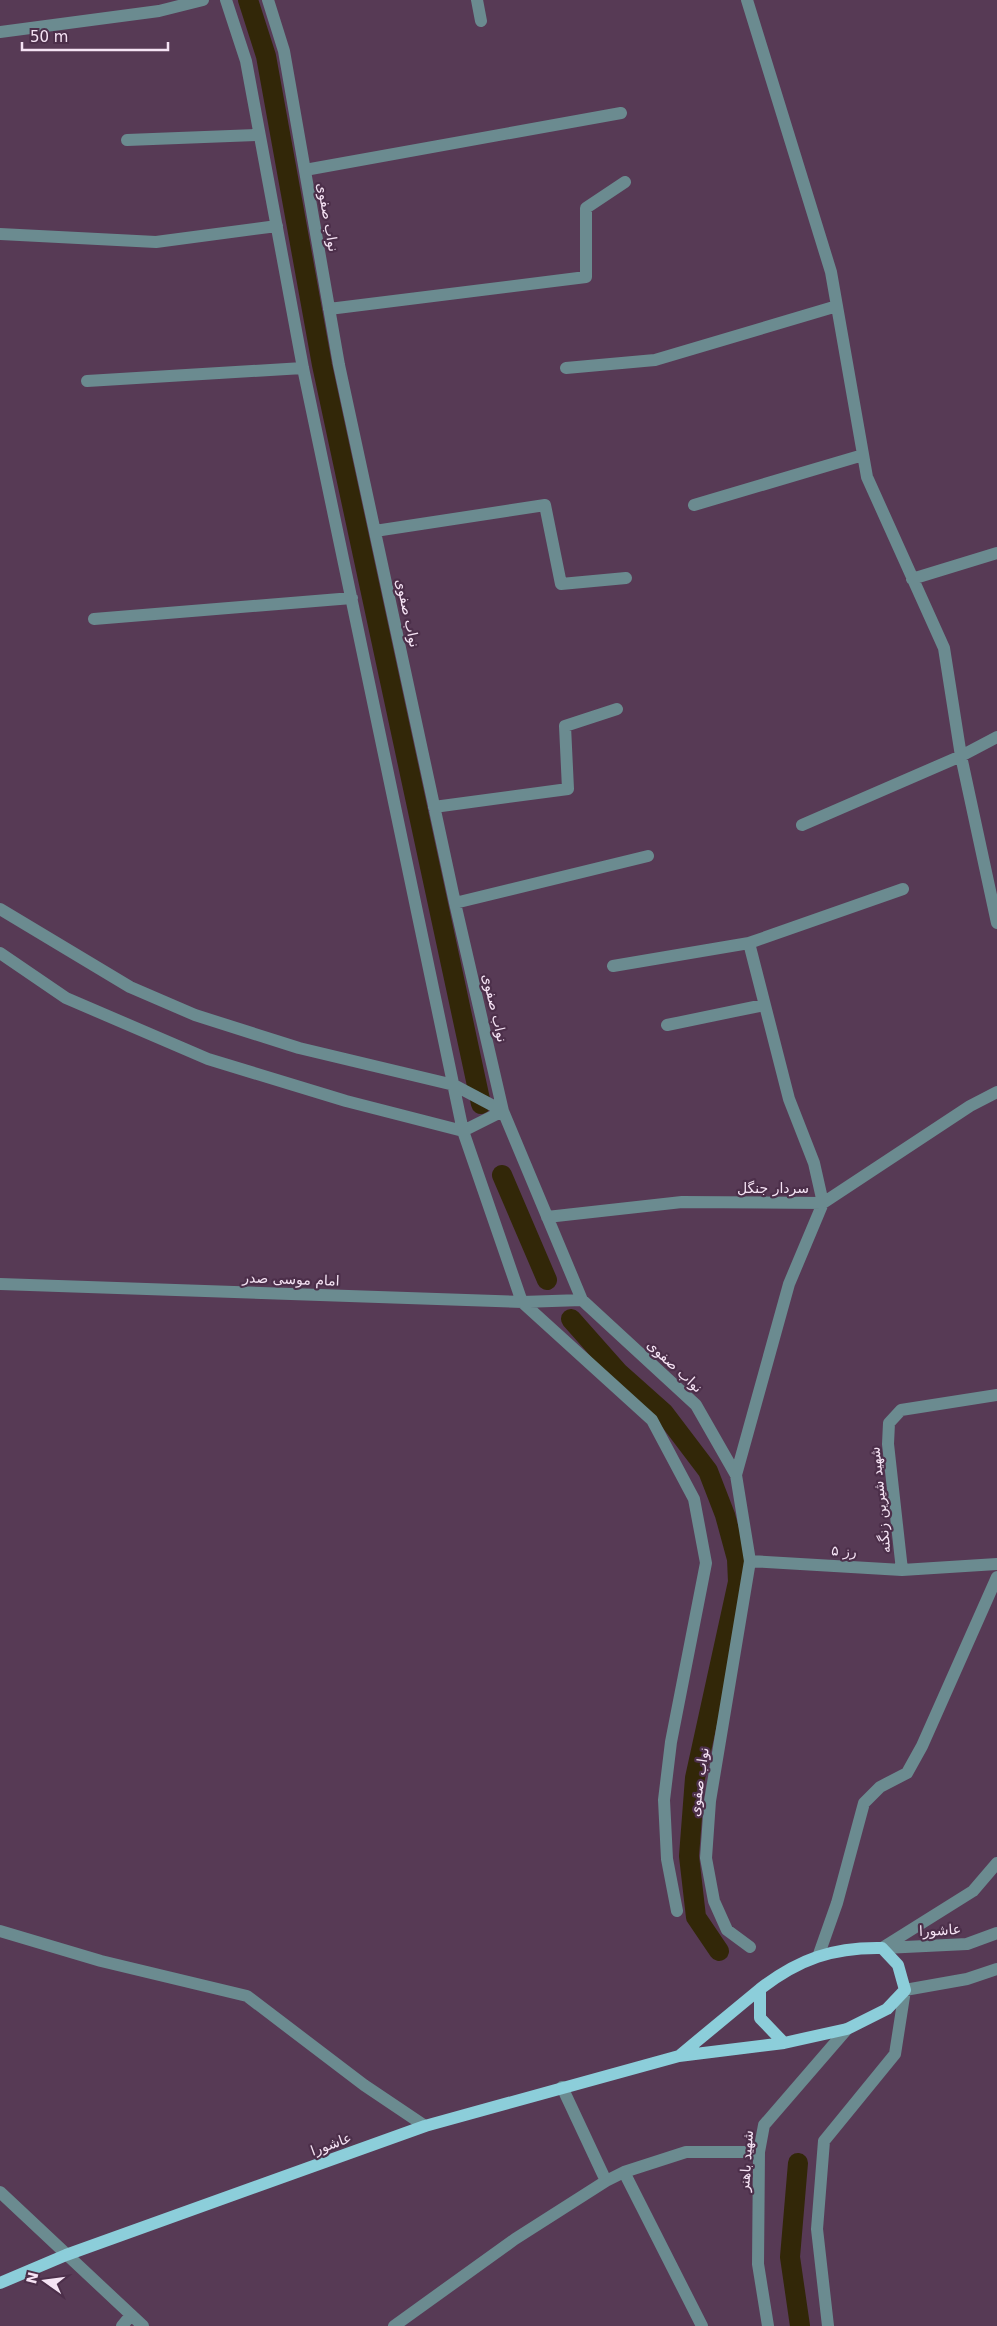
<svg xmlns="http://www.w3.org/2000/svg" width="997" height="2326" viewBox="0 0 997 2326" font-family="'DejaVu Sans','Noto Sans Arabic',sans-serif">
	<rect width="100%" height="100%" fill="#573a55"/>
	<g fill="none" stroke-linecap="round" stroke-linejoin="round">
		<!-- canal -->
		<path stroke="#322708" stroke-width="20" d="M 248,0 L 266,56 L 322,365 L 481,1104
			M 502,1175 L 547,1280
			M 571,1319 L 618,1372 L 664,1413 L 708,1471 L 725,1515 L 737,1559 L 738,1582 L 695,1778 L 689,1856 L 696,1917 L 719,1951
			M 798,2163 L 790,2257 L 800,2326"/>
		<!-- minor -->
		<path stroke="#6b8b90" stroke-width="12" d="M 226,0 L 246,61 L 303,368 L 463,1131 L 522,1302 L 652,1420 L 694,1499 L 706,1563 L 671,1742 L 664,1800 L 667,1859 L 677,1911
			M 268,0 L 284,51 L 339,365 L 455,903 L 503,1111 L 582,1300 L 696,1405 L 736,1475 L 750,1561 L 710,1801 L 706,1858 L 714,1901 L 727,1930 L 750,1947
			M 477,0 L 481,21
			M 747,0 L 831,272 L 867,477 L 944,648 L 961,756 L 997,923
			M 0,32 L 159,11 L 203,0
			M 127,140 L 259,135
			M 305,170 L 621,113
			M 0,234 L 156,242 L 277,226
			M 329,309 L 586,277 L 586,208 L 625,182
			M 566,368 L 655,360 L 837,306
			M 87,381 L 303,368
			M 694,505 L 863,455
			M 375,531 L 545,505 L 561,584 L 626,578
			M 912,579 L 997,553
			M 94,619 L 352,598
			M 434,807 L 568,789 L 565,726 L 617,709
			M 802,825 L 961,756 L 997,737
			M 455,903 L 648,856
			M 0,909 L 130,987 L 195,1015 L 299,1048 L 454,1085 L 503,1111
			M 0,953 L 66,998 L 208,1059 L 346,1101 L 463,1131 L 503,1111
			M 613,966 L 749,943
			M 667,1025 L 764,1005
			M 547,1217 L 682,1202 L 823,1203 L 970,1106 L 997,1092
			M 0,1284 L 522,1302 L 582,1300
			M 736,1475 L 789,1284 L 823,1203 L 814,1163 L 789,1099 L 749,943 L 903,889
			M 750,1561 L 902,1570 L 997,1564
			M 902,1570 L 888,1444 L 889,1423 L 901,1410 L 997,1395
			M 0,1931 L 101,1961 L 247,1996 L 364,2085 L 425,2126
			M 882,1948 L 973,1891 L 997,1863
			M 884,1948 L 967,1944 L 997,1933
			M 819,1954 L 837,1903 L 864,1803 L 880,1787 L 907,1773 L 922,1746 L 997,1577
			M 562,2087 L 606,2181
			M 624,2172 L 702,2326
			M 0,2192 L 143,2326
			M 122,2326 L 131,2315
			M 394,2326 L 515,2239 L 606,2181 L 624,2172 L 686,2152 L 759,2152
			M 768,2326 L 758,2264 L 759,2152 L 764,2125 L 847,2029
			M 828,2326 L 817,2229 L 824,2141 L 895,2054 L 905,1990 L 967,1979 L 997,1969"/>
		<!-- major -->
		<path stroke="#8cceda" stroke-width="12" d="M 760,1989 L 679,2056 L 784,2043 L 847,2029 L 887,2009 L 905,1990 L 898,1965 L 882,1948 C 833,1947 799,1959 760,1989 L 760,2018 L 784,2043
			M 0,2283 L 66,2255 L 425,2126 L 679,2056"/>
	</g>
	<g text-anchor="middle" stroke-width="4.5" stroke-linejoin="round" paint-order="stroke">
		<!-- street labels -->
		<g font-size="14" fill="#f5e3f4" stroke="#4c2f4a">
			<text transform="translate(328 217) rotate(80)" y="5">نواب صفوی</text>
			<text transform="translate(408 613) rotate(78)" y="5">نواب صفوی</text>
			<text transform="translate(495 1008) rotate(77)" y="5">نواب صفوی</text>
			<text x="773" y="1193">سردار جنگل</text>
			<text transform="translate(291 1279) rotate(2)" y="5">امام موسی صدر</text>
			<text transform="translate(675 1366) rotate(43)" y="5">نواب صفوی</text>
			<text transform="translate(880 1500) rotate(-96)" y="5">شهید شیرین زنگنه</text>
			<text transform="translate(844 1551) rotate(3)" y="5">رز ۵</text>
			<text transform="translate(699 1782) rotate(-82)" y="5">نواب صفوی</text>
			<text transform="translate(940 1930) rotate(-3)" y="5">عاشورا</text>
			<text transform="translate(331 2144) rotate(-20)" y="5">عاشورا</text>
			<text transform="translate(746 2161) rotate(-86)" y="5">شهید باهنر</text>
		</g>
	</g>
	<!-- north arrow -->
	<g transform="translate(45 2281) rotate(284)" stroke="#4c2f4a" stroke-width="4" paint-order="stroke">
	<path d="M0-4L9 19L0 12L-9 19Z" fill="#f5e3f4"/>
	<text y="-8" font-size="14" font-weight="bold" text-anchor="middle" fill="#f5e3f4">N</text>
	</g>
	<!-- scale -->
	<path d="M22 42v8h146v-8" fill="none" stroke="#f5e3f4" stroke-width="2.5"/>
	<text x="30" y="42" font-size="15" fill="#f5e3f4" stroke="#4c2f4a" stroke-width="4" paint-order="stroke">50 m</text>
</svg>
